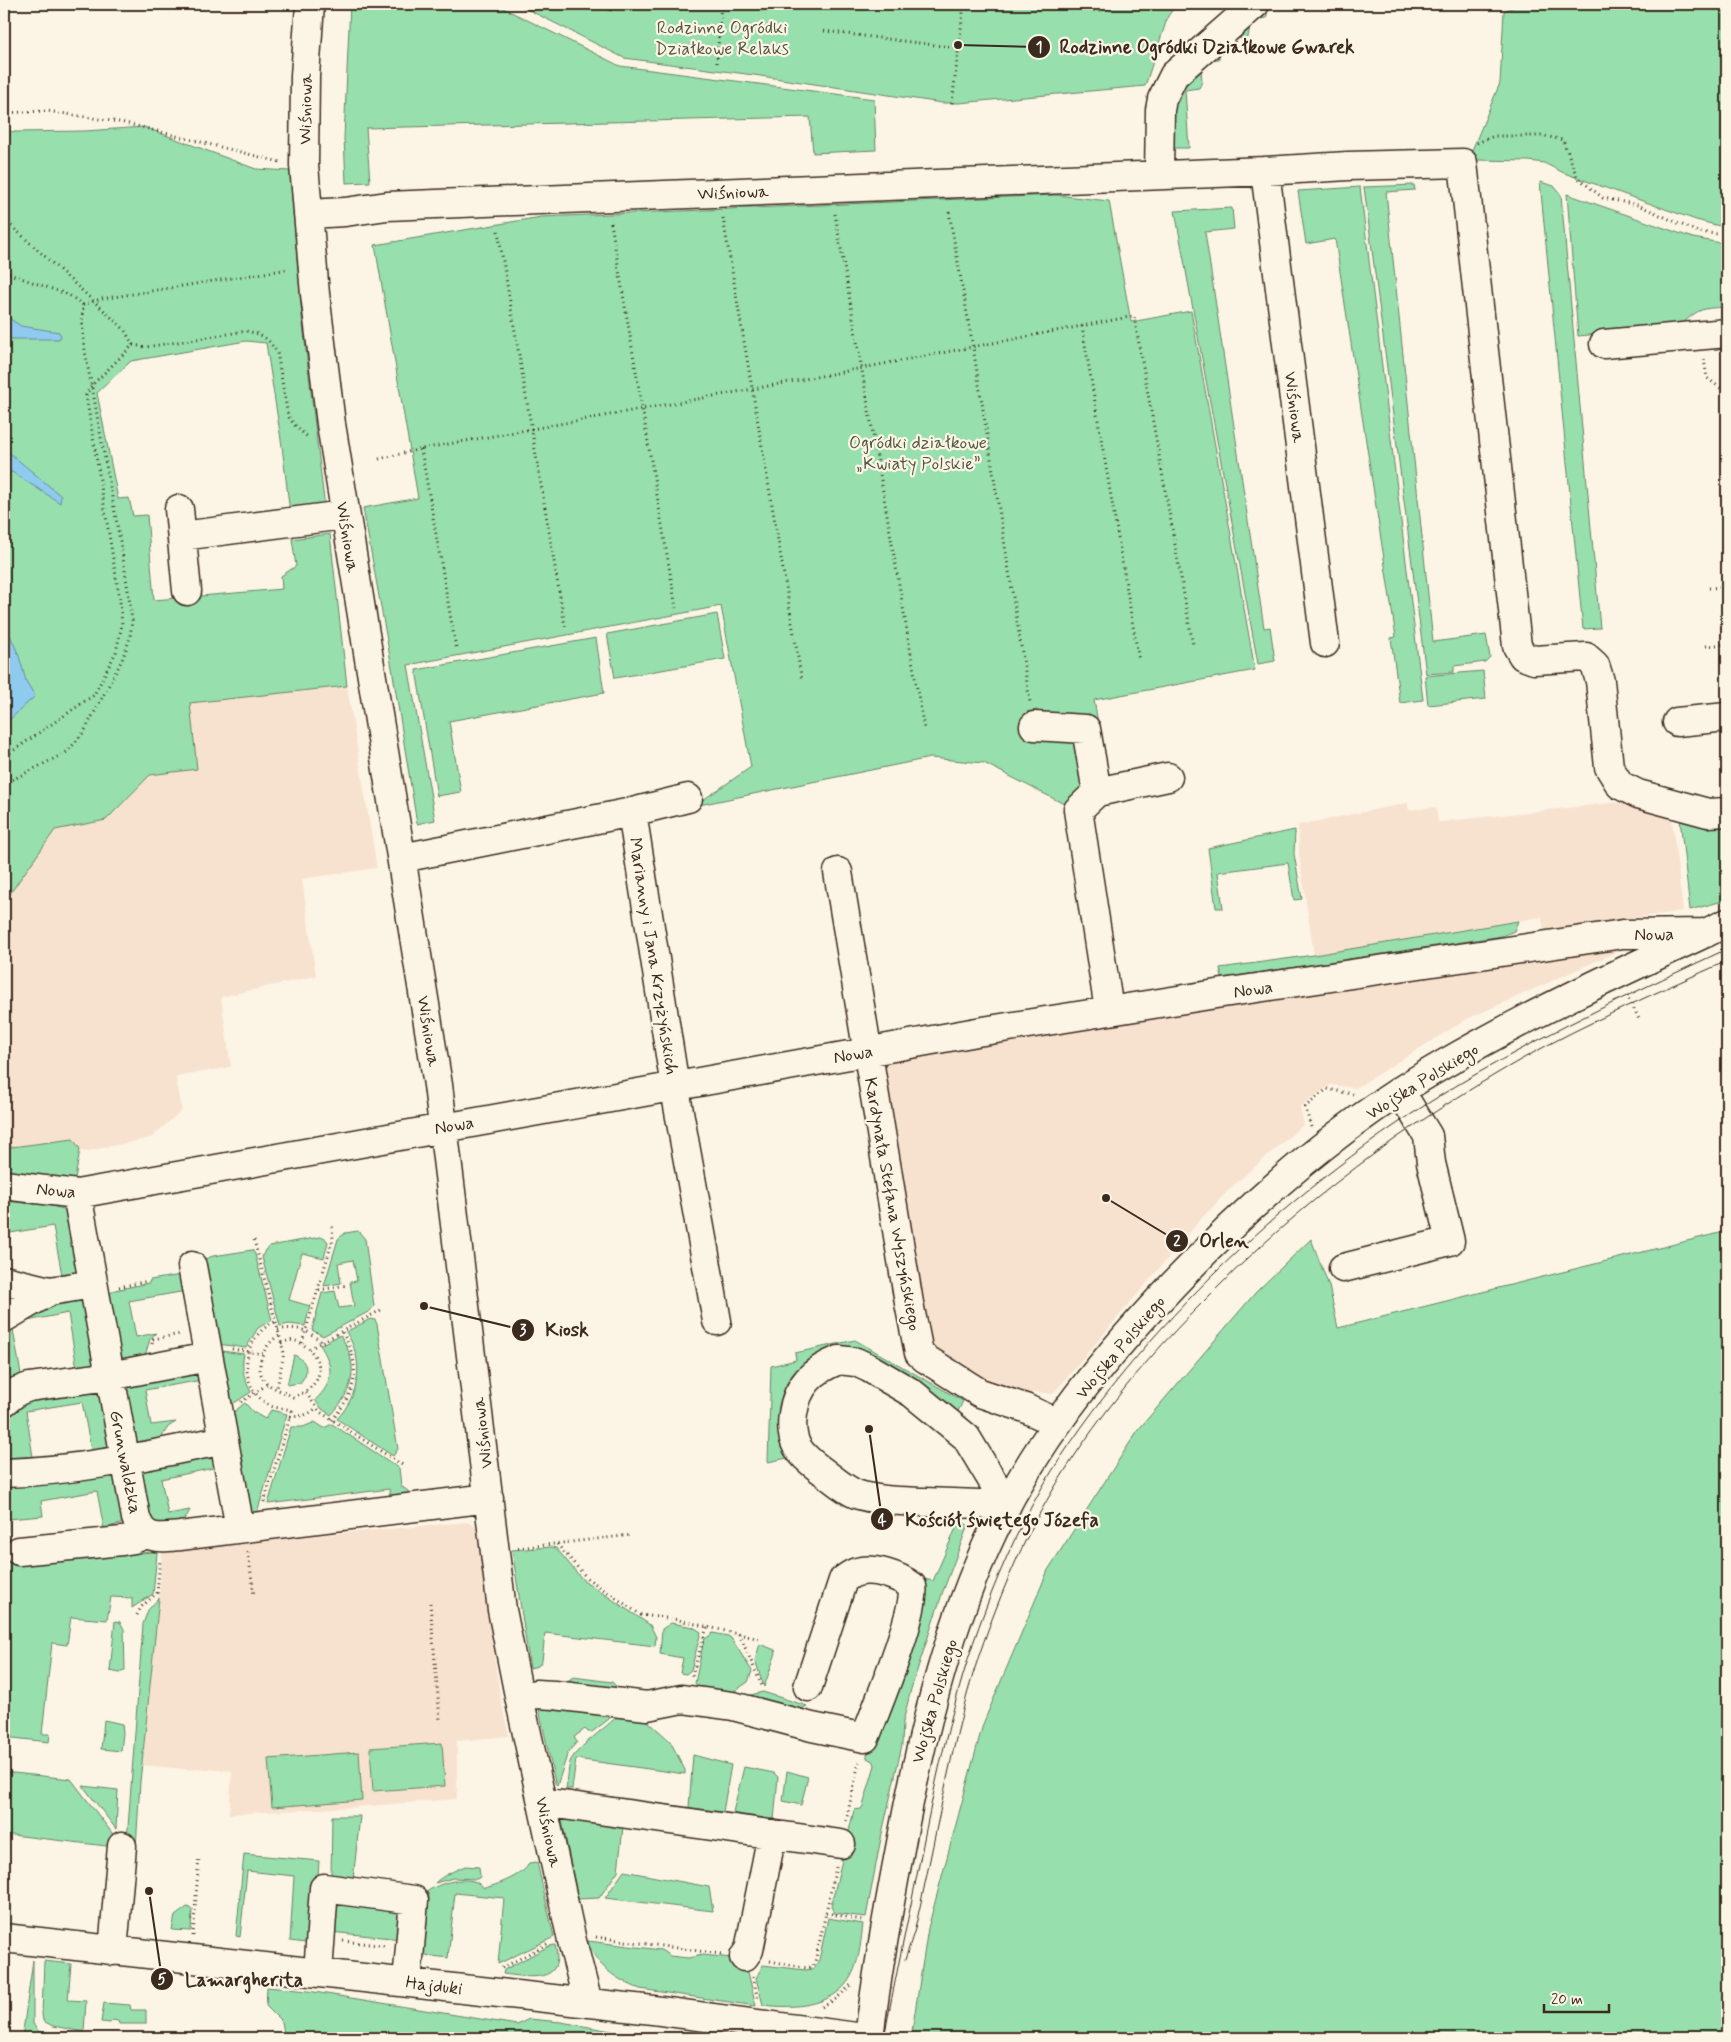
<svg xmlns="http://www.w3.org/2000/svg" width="1731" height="2042" viewBox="0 0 1731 2042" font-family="Mynerve,sans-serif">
	<rect width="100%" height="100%" fill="#fcf5e5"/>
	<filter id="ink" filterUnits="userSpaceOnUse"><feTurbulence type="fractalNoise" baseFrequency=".02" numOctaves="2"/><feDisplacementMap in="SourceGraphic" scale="10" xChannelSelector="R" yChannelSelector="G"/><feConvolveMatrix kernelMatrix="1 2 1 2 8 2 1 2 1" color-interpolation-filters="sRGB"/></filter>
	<g filter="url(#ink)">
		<!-- built -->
		<path fill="#f7e2d0" d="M 347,686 L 377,868 L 302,879 L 316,976 L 221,997 L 231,1067 L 176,1077 L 182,1110 L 151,1138 L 83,1152 L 73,1139 L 4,1148 L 4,902 L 55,830 L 106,820 L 150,775 L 197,769 L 190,703 Z
			M 1620,802 L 1652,804 L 1671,812 L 1683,911 L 1544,931 L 1542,917 L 1314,955 L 1299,855 L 1298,825 L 1408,803 L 1409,810 L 1436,807 L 1438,822 Z
			M 1617,944 L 1619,951 L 1467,1019 L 1356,1088 L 1330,1085 L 1300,1107 L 1304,1124 L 1235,1184 L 1202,1218 L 1053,1394 L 1034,1392 L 1022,1401 L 929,1353 L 874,1057 Z
			M 467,1522 L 477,1527 L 500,1697 L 509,1736 L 457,1741 L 457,1799 L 356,1807 L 229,1814 L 232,1771 L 194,1768 L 194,1770 L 142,1765 L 159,1598 L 162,1549 Z"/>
		<!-- green -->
		<path fill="#97dfad" stroke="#698466" d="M 350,4 L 495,4 L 620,66 L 874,99 L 876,150 L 813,153 L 810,117 L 366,128 L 370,182 L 346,183 L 344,138 Z
			M 517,4 L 1177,4 L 1168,16 L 1145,86 L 959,103 L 942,103 L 754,75 L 624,58 Z
			M 1269,4 L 1283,4 L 1283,7 L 1267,8 L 1267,18 L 1258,19 L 1250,26 L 1248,37 L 1235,39 L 1235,48 L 1219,50 L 1219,60 L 1210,61 L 1201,68 L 1202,82 L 1199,88 L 1185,90 L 1189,148 L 1170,148 L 1175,91 L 1214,51 Z
			M 1520,4 L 1727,4 L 1727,228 L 1696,220 L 1564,173 L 1544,163 L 1529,161 L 1477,160 L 1470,155 L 1500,83 L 1504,11 Z
			M 144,127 L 256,169 L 290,171 L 302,317 L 325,508 L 290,513 L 282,446 L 266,343 L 246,341 L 131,361 L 97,393 L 118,499 L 129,498 L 133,516 L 147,515 L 154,600 L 282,589 L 281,576 L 296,566 L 292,539 L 330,534 L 347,686 L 190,703 L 197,769 L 150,775 L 106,820 L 55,830 L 4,902 L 4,130 L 15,132 L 85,131 Z
			M 1540,182 L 1554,186 L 1561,195 L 1600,628 L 1583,629 Z
			M 1414,185 L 1415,190 L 1386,192 L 1433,642 L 1486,635 L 1490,657 L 1485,662 L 1454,666 L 1454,672 L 1426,674 L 1364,187 Z
			M 1360,187 L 1423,700 L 1400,703 L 1391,638 L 1396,637 L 1335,239 L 1306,244 L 1298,191 Z
			M 1567,194 L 1693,238 L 1727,244 L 1727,307 C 1716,308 1703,307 1694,314 C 1688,318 1684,323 1677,327 L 1578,336 Z
			M 1056,195 L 1109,201 L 1131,322 L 1191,311 L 1255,670 L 1094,700 L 1098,723 L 1042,721 L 1037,710 L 1027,712 L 1030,730 L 1078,736 L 1089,784 L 1066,805 L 984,763 L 930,758 L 694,806 L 751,767 L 721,606 L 408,665 L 435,820 L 417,824 L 392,668 L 363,508 L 418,498 L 375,245 L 541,217 Z
			M 1232,208 L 1234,229 L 1205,232 L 1264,628 L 1270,627 L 1275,661 L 1258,664 L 1175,211 Z
			M 717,614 L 725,659 L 615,678 L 607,634 Z
			M 596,638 L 604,693 L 449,721 L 461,792 L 437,796 L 416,670 Z
			M 1483,671 L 1486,699 L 1428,705 L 1425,676 Z
			M 1680,819 L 1709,826 L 1727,826 L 1727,900 L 1690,910 Z
			M 1295,830 L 1294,854 L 1302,899 L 1294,900 L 1288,863 L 1218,872 L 1223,908 L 1216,908 L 1208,848 Z
			M 1518,921 L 1514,931 L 1502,936 L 1222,978 L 1220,968 L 1314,955 Z
			M 73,1139 L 80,1149 L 74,1185 L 4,1176 L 4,1148 Z
			M 4,1201 L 47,1205 L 68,1210 L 78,1273 L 64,1277 L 62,1275 L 53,1226 L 4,1234 Z
			M 358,1231 L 365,1239 L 374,1306 L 370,1311 L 323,1336 L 312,1330 L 322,1293 L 335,1291 L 339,1308 L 354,1306 L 350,1282 L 357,1281 L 353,1260 L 338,1263 L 341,1283 L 324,1286 L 338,1239 L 345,1233 Z
			M 1727,1231 L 1727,2038 L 911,2038 L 928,1928 L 983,1724 L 1048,1570 L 1138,1430 L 1256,1292 L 1311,1239 L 1329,1286 L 1338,1328 Z
			M 320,1237 L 324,1237 L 328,1242 L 324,1258 L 302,1253 L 289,1300 L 310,1306 L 305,1326 L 289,1324 L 280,1326 L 262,1257 L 265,1250 L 270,1246 Z
			M 252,1250 L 255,1254 L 272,1320 L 258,1328 L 246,1348 L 218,1344 L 202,1260 L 213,1256 Z
			M 181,1275 L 186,1291 L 129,1301 L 136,1337 L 156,1333 L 150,1339 L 144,1359 L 119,1360 L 108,1295 L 115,1290 L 149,1283 L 150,1280 Z
			M 86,1298 L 97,1352 L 94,1367 L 77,1369 L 68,1313 L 12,1324 L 22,1380 L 4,1396 L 4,1322 L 35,1306 Z
			M 370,1319 L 375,1320 L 377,1324 L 398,1449 L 393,1456 L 337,1419 C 360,1394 365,1361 346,1332 Z
			M 340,1335 C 360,1365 354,1390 331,1415 L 322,1409 L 315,1400 C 334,1383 334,1366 320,1345 Z
			M 855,1340 L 963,1401 L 954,1420 L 876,1362 L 812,1365 L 792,1457 L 768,1462 L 771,1366 L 796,1360 L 795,1353 Z
			M 214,1350 L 244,1354 C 241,1368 244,1379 251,1392 L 225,1409 Z
			M 294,1355 C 304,1359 308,1366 305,1376 L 300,1383 L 287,1385 Z
			M 195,1365 L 202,1380 L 145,1390 L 151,1425 L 176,1422 L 168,1427 L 158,1443 L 135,1444 L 125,1385 Z
			M 99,1390 L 110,1450 L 92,1455 L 82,1402 L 26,1411 L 33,1457 L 22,1465 L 4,1468 L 4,1409 L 20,1396 Z
			M 245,1403 L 253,1412 L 265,1419 L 271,1410 L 287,1414 L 256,1516 L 245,1517 L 226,1418 Z
			M 315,1422 L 324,1428 L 332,1424 L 399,1468 L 401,1486 L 408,1491 L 409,1496 L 390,1498 L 389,1489 L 268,1504 L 291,1427 L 303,1427 Z
			M 221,1451 L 218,1467 L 161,1479 L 168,1514 L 190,1510 L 183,1523 L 149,1524 L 141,1469 Z
			M 115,1472 L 124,1523 L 112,1526 L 112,1529 L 104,1529 L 97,1491 L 41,1501 L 43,1516 L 8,1519 L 7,1544 L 4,1544 L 4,1478 Z
			M 959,1521 L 968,1525 L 942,1594 L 911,1689 L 903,1722 L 902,1745 L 881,1838 L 866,1917 L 834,1913 L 831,1906 L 854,1810 L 861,1809 L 863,1806 L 875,1765 L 874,1762 L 867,1758 L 867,1755 L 914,1622 L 887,1570 L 933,1581 Z
			M 138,1546 L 139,1553 L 156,1552 L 157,1553 L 153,1594 L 132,1608 L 132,1598 L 111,1597 L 107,1620 L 71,1617 L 67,1645 L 52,1643 L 42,1734 L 50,1734 L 49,1742 L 4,1737 L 4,1556 Z
			M 551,1547 L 556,1548 L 582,1579 L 650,1625 L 656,1637 L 655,1646 L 545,1633 L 542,1661 L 538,1666 L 530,1668 L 512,1550 Z
			M 159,1598 L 140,1782 L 136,1848 L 129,1848 L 127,1841 L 143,1624 L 148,1610 Z
			M 115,1621 L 120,1622 L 124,1629 L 125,1670 L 120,1673 L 110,1671 Z
			M 671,1623 L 693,1627 L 701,1632 L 691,1670 L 686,1674 L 680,1673 L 683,1658 L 660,1654 L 662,1629 Z
			M 713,1633 L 728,1636 L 731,1638 L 752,1671 L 748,1682 L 729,1695 L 698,1688 L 695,1683 L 704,1640 Z
			M 760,1644 L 775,1650 L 776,1653 L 764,1687 L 755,1660 Z
			M 573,1677 L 612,1682 L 616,1686 L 615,1694 L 566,1690 L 566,1682 Z
			M 763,1692 L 807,1706 L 791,1714 L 730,1700 Z
			M 542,1704 L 614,1712 L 609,1719 L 592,1732 L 588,1732 L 585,1729 L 574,1737 L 577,1742 L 568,1752 L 557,1786 L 555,1782 L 541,1718 L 539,1709 Z
			M 623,1710 L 639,1713 L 670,1741 L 685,1770 L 685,1774 L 576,1759 L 572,1789 L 566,1789 C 568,1780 568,1770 570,1762 C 576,1747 611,1725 623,1710 Z
			M 104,1720 L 122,1724 L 123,1733 L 121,1751 L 101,1749 Z
			M 442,1743 L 445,1786 L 373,1791 L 370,1748 Z
			M 359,1752 L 362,1800 L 272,1807 L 268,1759 Z
			M 693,1755 L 731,1765 L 723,1812 L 720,1813 L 690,1810 L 689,1807 Z
			M 744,1767 L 774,1773 L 778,1777 L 774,1820 L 736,1816 L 733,1812 Z
			M 787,1771 L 808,1777 L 801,1805 L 783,1801 Z
			M 4,1772 L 71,1779 L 115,1837 L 115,1847 L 4,1834 Z
			M 83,1786 L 118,1790 L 116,1829 Z
			M 560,1811 L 624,1818 L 618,1871 L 599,1898 L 578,1899 Z
			M 332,1816 L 360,1816 L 353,1880 L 331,1877 Z
			M 244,1854 L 319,1861 L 313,1944 L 290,1941 L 294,1876 L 247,1871 L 240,1937 L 236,1936 Z
			M 537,1862 L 554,1937 L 498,1964 L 504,1898 L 455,1893 L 448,1958 L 417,1954 L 424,1894 C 435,1884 464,1875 478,1883 C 480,1885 482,1887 484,1888 C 495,1886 526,1874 529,1863 Z
			M 465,1866 L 479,1867 L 480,1877 L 477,1879 L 453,1878 L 435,1883 C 443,1875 454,1871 465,1866 Z
			M 624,1871 L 709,1887 L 713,1911 L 605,1898 Z
			M 340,1900 L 398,1907 L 404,1916 L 402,1939 L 330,1932 L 332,1908 Z
			M 187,1907 L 192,1909 L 191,1931 L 172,1930 L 175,1916 Z
			M 828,1918 L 863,1924 C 861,1939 860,1956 854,1970 C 840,2007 795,2009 763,2005 L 756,1978 L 763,1965 L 805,1970 L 813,1969 L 819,1960 Z
			M 588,1941 L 661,1950 L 670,1956 L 688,1958 L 703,1955 L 732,1958 L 743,1964 L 748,1972 L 756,2006 L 640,1989 C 617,1980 595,1966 588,1941 Z
			M 555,1945 C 566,1985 528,1977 503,1974 L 504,1970 L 549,1946 Z
			M 33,1960 L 33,2023 C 39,2037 52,2036 66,2038 L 22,2038 Z
			M 44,1961 L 71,1964 L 68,2000 L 86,2001 L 84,2032 L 53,2026 L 43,2021 L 42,2014 Z
			M 267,1987 L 308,1991 L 517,2025 L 529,2019 L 561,2022 L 651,2038 L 285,2038 L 282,2022 L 266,2006 Z
			M 104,2003 L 130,2005 L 131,2010 L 146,2010 L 146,2024 L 119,2024 L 118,2021 L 113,2020 L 110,2023 L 101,2022 Z"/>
		<!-- water -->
		<path fill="#8fcaef" stroke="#6d8a9b" d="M 4,315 L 21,326 L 59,332 L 61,336 L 59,339 L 6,339 L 4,348 Z
			M 4,435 L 5,449 L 61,496 L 60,503 L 12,472 L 6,475 L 4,481 Z
			M 4,593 L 7,628 L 19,656 L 26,681 L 35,696 L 4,725 Z"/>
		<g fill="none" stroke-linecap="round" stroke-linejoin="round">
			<defs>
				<path id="minor" d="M 310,4 L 305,76 L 304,165 L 315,294 L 331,424 L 438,1085 L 502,1610 L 521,1706 L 572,1941 L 588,2003
					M 1265,171 L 1325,643
					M 1159,175 L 1160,110 L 1162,99 L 1174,75 L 1255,4
					M 308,214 L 345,212 L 387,206 L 1265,171 L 1348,166 L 1463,163 L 1517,646 L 1523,656 L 1534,660 L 1586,657 L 1595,665 L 1600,681 L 1609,767 L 1620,785 L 1638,794 L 1708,813 L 1727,812
					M 1604,344 L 1727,333
					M 179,509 L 187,591
					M 182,536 L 344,515
					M 1677,722 L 1727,717
					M 1034,726 L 1086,729 L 1097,792
					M 634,825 L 678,1106 L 717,1321
					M 402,858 L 632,812 L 688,798
					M 838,872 L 909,1303 L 919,1353 L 926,1359 L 980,1393 L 1025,1408 L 1057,1423
					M 1109,1010 L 1078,810 L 1097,792 L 1168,777
					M 4,1185 L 77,1194 L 977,1032 L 1216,994 L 1623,934 L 1706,933
					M 77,1194 L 136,1518 C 144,1541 159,1538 180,1536 L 489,1498
					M 192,1266 L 239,1523
					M 1343,1268 L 1450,1241 L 1431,1163 L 1428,1136 L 1400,1091
					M 4,1280 L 50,1291
					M 4,1318 L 50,1291 L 93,1284
					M 839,1360 L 856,1362 L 869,1368 L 912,1393 L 966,1437 L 1007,1505 C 979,1504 952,1503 924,1502 C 902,1501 877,1501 856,1494 C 844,1489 832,1478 821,1470 C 799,1454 789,1443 793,1414 C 797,1385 813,1370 839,1360 Z
					M 4,1402 L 18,1391 L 29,1387 L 110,1376 L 208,1357
					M 4,1473 C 78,1471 151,1455 224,1440
					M 19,1551 L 122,1541 L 134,1539 L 145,1534
					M 519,1697 L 536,1694 L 554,1695 L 647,1706 L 682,1699 L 733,1706 L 812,1727 L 865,1738 C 875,1712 918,1608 912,1586 C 899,1576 874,1567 857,1572 C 852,1573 847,1577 843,1580 L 808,1687
					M 542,1802 L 841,1844
					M 4,1938 L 653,2010 L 864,2038
					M 113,1951 L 122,1846
					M 744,1957 L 749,1950 L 772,1834
					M 318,1973 L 324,1888 L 414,1900 L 407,1982
					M 869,2038 C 877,1971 889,1905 902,1838 C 921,1739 944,1642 985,1549 C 1029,1450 1097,1365 1171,1287 C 1252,1201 1341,1123 1444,1064 C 1535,1011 1632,967 1727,923"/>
			</defs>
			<!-- minor casing -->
			<use href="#minor" stroke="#3b2a1e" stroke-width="31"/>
			<!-- path -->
			<path stroke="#3b2a1e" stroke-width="3" stroke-dasharray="1 4" stroke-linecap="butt" d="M 1049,4 L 1100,11
				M 610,11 L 611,4
				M 824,31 L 958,48
				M 717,63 L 721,4
				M 952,103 L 964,4
				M 4,113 L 47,111 L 125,123 L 280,162
				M 1477,143 L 1494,136 L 1545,136 L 1563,140 L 1577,177 L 1603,198 L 1638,205 L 1698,232 L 1727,235
				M 949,212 L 973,347 L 1030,702
				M 835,214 L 924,729
				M 723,218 L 802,681
				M 4,219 L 124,329 L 133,345 L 92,385 L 86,395 L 120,601 L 122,625 L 116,652 L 94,695 L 4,757
				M 611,223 L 676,608
				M 498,231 L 565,626
				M 4,272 L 69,295 L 83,305 C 80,337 89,371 95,403 C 107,475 123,547 132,620 L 130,638 L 122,660 L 84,732 L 67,752 L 4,784
				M 83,305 L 101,299 L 289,269
				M 1082,326 L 1139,661
				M 133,345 L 146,347 L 246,331 L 259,334 L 268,340 L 277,352 L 288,416 L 297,428 L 309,438
				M 1704,359 L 1707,378 L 1727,393
				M 421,449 L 456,648
				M 379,459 L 421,449 L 753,389 L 1134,316 L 1193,645
				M 1709,588 L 1727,587
				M 1706,646 L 1727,644
				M 1627,995 L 1640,1021
				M 1311,1127 L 1305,1107 L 1327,1089 L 1353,1094
				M 254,1240 L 284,1353 L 277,1388
				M 119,1287 L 148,1281
				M 319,1290 L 347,1285
				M 278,1330 C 295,1326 308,1329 321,1342
				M 279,1336 C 264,1343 251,1371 268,1384 C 274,1389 285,1392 293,1397 C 317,1389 329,1370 309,1349 L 381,1310
				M 281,1343 C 294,1338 299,1341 309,1349
				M 302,1343 L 333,1239 L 332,1226
				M 152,1344 L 153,1339 L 181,1334
				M 232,1349 L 263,1354
				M 306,1393 L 320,1412 L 404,1466
				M 241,1402 L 268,1384
				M 290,1417 C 300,1416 308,1416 316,1408
				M 332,1420 C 358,1389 362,1366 341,1330
				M 264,1502 L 292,1411 C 284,1407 276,1409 269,1405 C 236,1386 241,1336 275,1322
				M 557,1544 L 587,1578 L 641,1615 L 674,1619 L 760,1639
				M 518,1548 L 632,1535
				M 248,1552 L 254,1595
				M 430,1603 L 440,1720
				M 137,1615 L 141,1607 L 157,1593 L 160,1560
				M 739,1634 L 763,1688
				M 692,1676 L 707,1627
				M 846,1821 L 859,1762
				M 826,1913 L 862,1920
				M 193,1936 L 199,1857
				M 596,1937 L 721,1954
				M 343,1941 L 387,1946
				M 770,1961 L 807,1968 L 812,1967 L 815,1962 L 836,1867
				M 502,1968 L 549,1943
				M 753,1977 L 758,2000
				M 822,2007 L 836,1999 L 851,1985"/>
			<!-- minor -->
			<use href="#minor" stroke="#fcf5e5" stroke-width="28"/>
			<!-- tram -->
			<path stroke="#3b2a1e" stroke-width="1" d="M 905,1960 L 915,1929 C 932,1855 945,1780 964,1706 C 975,1663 991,1620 1008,1579 C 1053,1471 1125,1379 1208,1297 C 1303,1201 1404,1126 1522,1059 C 1588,1022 1658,992 1727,961
				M 884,2038 C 894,1985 905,1933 916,1880 C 934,1788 952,1697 985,1610 C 1003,1562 1025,1514 1052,1471 C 1152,1314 1310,1171 1471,1077 C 1554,1029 1641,989 1727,949"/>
		</g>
	</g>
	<g text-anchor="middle" stroke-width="4.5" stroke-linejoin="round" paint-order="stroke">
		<!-- park labels -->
		<g font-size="18" fill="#525742" stroke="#fcf5e5">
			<text x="722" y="33">Rodzinne Ogródki<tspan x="722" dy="21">Działkowe Relaks</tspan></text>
			<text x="918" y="448">Ogródki działkowe<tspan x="918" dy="21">„Kwiaty Polskie”</tspan></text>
		</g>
		<!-- street labels -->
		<g font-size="18" fill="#3b2a1e" stroke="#fcf5e5">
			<text transform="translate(305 109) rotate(-89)" y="6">Wiśniowa</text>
			<text transform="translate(733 192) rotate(-2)" y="6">Wiśniowa</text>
			<text transform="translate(1295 407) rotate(83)" y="6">Wiśniowa</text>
			<text transform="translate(348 537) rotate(81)" y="6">Wiśniowa</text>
			<text transform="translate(1654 934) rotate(-1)" y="6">Nowa</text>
			<text transform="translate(654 956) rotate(81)" y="6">Marianny i Jana Krzyżyńskich</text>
			<text transform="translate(1253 989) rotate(-8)" y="6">Nowa</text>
			<text transform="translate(429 1031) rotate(81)" y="6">Wiśniowa</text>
			<text transform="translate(853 1054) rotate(-10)" y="6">Nowa</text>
			<text transform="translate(1422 1081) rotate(-32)" y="6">Wojska Polskiego</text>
			<text transform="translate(454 1125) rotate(-10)" y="6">Nowa</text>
			<text transform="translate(56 1190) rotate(5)" y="6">Nowa</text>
			<text transform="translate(893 1204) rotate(80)" y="6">Kardynała Stefana Wyszyńskiego</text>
			<text transform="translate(1120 1347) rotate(-50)" y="6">Wojska Polskiego</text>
			<text transform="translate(482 1433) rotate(-97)" y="6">Wiśniowa</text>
			<text transform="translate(126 1462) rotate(79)" y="6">Grunwaldzka</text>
			<text transform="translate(934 1701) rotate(-74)" y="6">Wojska Polskiego</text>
			<text transform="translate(549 1832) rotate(78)" y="6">Wiśniowa</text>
			<text transform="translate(434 1985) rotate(7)" y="6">Hajduki</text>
		</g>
	</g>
	<!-- callouts -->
	<path fill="none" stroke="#3b2a1e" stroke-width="2" d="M958 45L1039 47M1106 1198L1177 1241M424 1306L523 1330M869 1429L882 1519M149 1891L162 1979"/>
	<g fill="#3b2a1e" stroke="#fcf5e5" stroke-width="2">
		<circle cx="958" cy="45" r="5"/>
		<circle cx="1106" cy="1198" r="5"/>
		<circle cx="424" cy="1306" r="5"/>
		<circle cx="869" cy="1429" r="5"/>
		<circle cx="149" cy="1891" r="5"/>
		<circle cx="1039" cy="47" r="12"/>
		<circle cx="1177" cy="1241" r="12"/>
		<circle cx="523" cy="1330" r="12"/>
		<circle cx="882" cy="1519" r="12"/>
		<circle cx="162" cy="1979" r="12"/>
	</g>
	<g font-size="15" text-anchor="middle" font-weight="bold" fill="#fff">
		<text x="1039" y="52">1</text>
		<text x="1177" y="1246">2</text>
		<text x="523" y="1335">3</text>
		<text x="882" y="1525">4</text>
		<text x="162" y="1984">5</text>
	</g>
	<g font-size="19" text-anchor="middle" font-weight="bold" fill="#3b2a1e" stroke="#fcf5e5" stroke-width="4.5" stroke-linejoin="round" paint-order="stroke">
		<text x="1207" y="53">Rodzinne Ogródki Działkowe Gwarek</text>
		<text x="1224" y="1247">Orlen</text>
		<text x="567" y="1336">Kiosk</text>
		<text x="1002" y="1526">Kościół świętego Józefa</text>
		<text x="244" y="1986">Lamargherita</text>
	</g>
	<!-- margin -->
	<rect width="1731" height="2042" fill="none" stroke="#fcf5e5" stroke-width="20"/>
	<rect x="10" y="10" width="1711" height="2022" fill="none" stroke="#3b2a1e" stroke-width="2" filter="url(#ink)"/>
	<!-- scale -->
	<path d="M1544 2004v8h65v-8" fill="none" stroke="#3b2a1e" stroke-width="2.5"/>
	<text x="1551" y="2004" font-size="15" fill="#3b2a1e" stroke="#fcf5e5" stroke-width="4" paint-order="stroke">20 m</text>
</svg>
